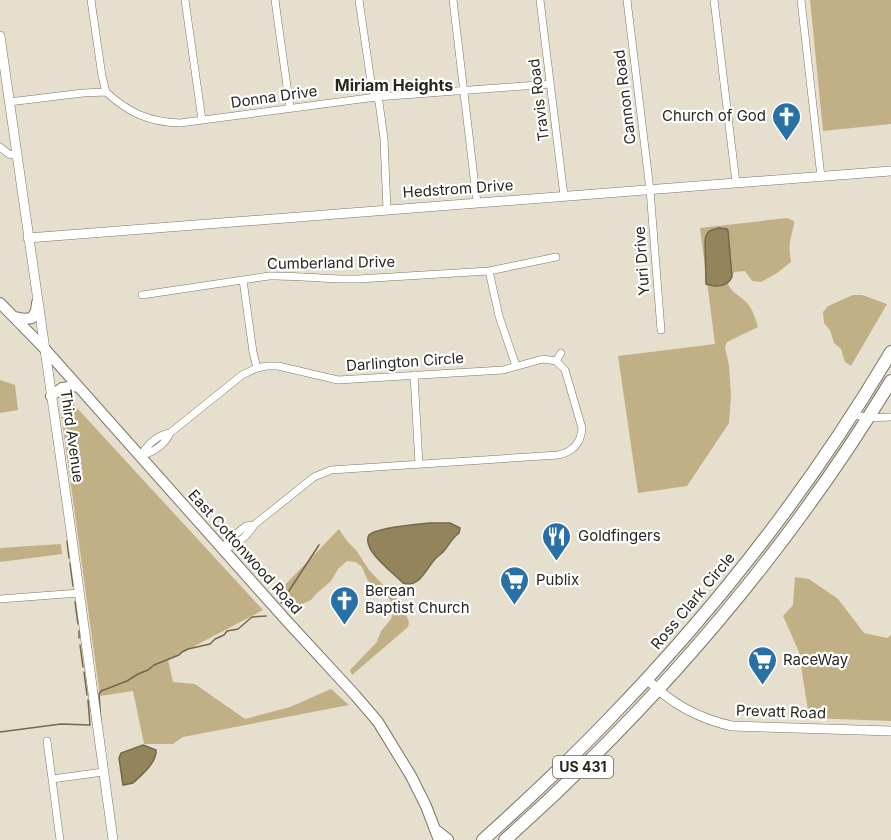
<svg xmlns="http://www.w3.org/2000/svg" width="891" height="840" viewBox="0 0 891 840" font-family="Inter,sans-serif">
	<rect width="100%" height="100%" fill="#e6dfce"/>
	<!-- forest -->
	<path fill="#c1b086" d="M 810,0 L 891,0 L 891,124 L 823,131 Z
		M 787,218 L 794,221 C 794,229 791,234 790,242 C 789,249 790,255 791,262 L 777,273 L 761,282 L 752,281 L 745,271 L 734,272 L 728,284 C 732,293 739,295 745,301 C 753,308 755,318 758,327 L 727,342 L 725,348 L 729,365 L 731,395 L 729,423 L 687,486 L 638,493 L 618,356 L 715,344 L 700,228 Z
		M 853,295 L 862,295 L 887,304 L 851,366 L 845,362 L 841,349 L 834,343 L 830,330 L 824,323 L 823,312 L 828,306 Z
		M 0,380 L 15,385 L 18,410 L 0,413 Z
		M 65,395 L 263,610 L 168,660 L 173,682 L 195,684 L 245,719 L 290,707 L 331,689 L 349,705 L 183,737 L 173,744 L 144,744 L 133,691 L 100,696 L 61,413 Z
		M 339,529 L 347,541 L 356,550 L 369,570 L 402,605 L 409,622 L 408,627 L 352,675 L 350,670 L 377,642 L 381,631 L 391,619 L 393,613 L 393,605 L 387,595 L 368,581 L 362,567 L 356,562 L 347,561 L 338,569 L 331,581 L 316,594 L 311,600 L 304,603 L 296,610 L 286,608 L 279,598 L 281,589 Z
		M 61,544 L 62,554 L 0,562 L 0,548 Z
		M 795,577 L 809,579 L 838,599 L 864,633 L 887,638 L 891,635 L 891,721 L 809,718 L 799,652 L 783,616 L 793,605 Z"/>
	<!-- water -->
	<path fill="#94845c" stroke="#74684a" stroke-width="1.5" d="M 719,228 L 727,229 L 728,231 L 732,277 C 727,288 716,287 706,284 L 705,241 C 706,231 710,230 719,228 Z
		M 430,523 L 450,523 L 460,528 L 459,533 C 452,538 449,545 443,552 C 441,554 438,556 436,558 C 426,568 420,589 403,583 C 393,573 381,564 373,553 C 369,548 366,540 369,535 C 375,528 419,524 430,523 Z
		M 143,745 L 156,750 C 157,762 142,775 133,783 L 123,785 L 119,758 L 121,753 Z"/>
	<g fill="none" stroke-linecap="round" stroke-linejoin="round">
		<!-- stream -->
		<path stroke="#74684a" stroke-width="1.5" d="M 67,541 L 69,558
			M 70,563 L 73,586
			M 75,602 L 78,624
			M 281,603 L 319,545
			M 79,631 L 79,638
			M 80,645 L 83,667
			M 84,672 L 87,695
			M 101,723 L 99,694 L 101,691 L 127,681 L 138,674 L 148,670 L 154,665 L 179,655 L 182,652 L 188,649 L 210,644 L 215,639 L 224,635 L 227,631 L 238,629 L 252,617 L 266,616
			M 0,732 L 61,724 L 90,725 L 88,700"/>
		<defs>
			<path id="minor" d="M 91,0 L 102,76 L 106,92
				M 185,0 L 202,120
				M 275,0 L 290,108
				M 359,0 L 372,89 L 379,102 L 384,139 L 387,210
				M 453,0 L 477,203
				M 540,0 L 564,196
				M 627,0 L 650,190 L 661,330
				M 714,0 L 736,183
				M 801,0 L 821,177
				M 9,102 L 83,93 L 106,92 C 129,113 149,122 180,123 L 376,97 L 550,84
				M 0,147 L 9,154 L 17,156
				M 489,271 L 499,316 L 516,366
				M 243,280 L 253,352 L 257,368
				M 142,295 L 269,276 C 299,275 328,280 358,279 L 489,271 L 556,257
				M 556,361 L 561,353
				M 414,375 L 419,464
				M 852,414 L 867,418 L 891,417
				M 141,456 C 153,452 165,445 170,433
				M 140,457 C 147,445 157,435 170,433 L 242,375 L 257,368 L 267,366 L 278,366 L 338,380 L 503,370 L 543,359 L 556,361 L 565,370 L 582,428 C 581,443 573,452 558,455 L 331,470 L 314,477 L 254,525 C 248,536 235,545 223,550
				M 223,550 L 228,540 L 246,526 L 254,525
				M 0,599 L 79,593
				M 47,741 L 60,840
				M 52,779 L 103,772"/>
			<path id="tertiary" d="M 0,36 L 69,517 L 113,840
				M 28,238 L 891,171
				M 647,679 C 670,703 700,719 732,726 L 891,731"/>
			<path id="secondary" d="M 0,303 L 44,348 L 285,619 L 355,695 L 378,722 L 411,776 L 426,806 L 439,840
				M 14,317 L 24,319 L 32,318 L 36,311 L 37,303
				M 51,396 L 62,388 L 77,386"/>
			<path id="trunk" d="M 437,832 L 447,840
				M 483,840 C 526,801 568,762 608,720 C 716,609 812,485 891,352
				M 505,840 C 654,707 787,552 891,381"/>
		</defs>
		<!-- minor casing -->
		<use href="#minor" stroke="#7c7666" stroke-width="8"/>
		<!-- tertiary casing -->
		<use href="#tertiary" stroke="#7c7666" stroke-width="10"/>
		<!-- secondary casing -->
		<use href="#secondary" stroke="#7c7666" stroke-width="12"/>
		<!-- trunk casing -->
		<use href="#trunk" stroke="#7c7666" stroke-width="14"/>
		<!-- minor -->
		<use href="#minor" stroke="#fff" stroke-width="7"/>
		<!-- tertiary -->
		<use href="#tertiary" stroke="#fff" stroke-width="9"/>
		<!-- secondary -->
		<use href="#secondary" stroke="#fff" stroke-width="10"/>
		<!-- trunk -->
		<use href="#trunk" stroke="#fff" stroke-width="12"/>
	</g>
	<!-- icons -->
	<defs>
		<symbol id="church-pin" viewBox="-11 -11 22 30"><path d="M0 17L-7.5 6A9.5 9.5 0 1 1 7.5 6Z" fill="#2970a4" stroke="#fff"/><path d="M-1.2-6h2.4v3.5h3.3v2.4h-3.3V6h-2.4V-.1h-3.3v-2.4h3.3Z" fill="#fff"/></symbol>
		<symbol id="restaurant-pin" viewBox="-11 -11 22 30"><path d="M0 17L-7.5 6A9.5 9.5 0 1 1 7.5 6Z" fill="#2970a4" stroke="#fff"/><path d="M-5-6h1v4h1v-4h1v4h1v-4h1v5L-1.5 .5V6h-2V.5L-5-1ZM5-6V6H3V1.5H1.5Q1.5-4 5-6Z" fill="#fff"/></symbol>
		<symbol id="supermarket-pin" viewBox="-11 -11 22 30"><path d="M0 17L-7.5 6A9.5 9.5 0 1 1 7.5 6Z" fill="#2970a4" stroke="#fff"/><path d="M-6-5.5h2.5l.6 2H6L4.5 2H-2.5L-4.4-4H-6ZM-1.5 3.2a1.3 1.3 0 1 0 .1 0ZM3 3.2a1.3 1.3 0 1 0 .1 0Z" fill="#fff"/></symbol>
	</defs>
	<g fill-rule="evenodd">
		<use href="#church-pin" x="770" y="100" width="33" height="45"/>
		<use href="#restaurant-pin" x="540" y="520" width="33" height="45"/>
		<use href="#supermarket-pin" x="498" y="564" width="33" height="45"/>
		<use href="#church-pin" x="328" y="584" width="33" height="45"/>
		<use href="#supermarket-pin" x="746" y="644" width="33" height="45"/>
	</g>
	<g text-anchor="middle" stroke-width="4.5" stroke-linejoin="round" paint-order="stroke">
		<!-- shield labels -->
		<rect fill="#fff" stroke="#686762" stroke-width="1.5" x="553" y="756" width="60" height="22" rx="4.5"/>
		<g font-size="14" font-weight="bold" fill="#28261f">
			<text x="583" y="772">US 431</text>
		</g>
		<!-- street labels -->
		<g font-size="15" fill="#28261f" stroke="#fff">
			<text transform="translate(274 97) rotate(-8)" y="5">Donna Drive</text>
			<text transform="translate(625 97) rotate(-97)" y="5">Cannon Road</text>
			<text transform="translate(539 100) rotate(-97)" y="5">Travis Road</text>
			<text transform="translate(458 189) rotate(-4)" y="5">Hedstrom Drive</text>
			<text transform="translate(642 261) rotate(-94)" y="5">Yuri Drive</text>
			<text transform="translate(331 263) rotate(-1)" y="5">Cumberland Drive</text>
			<text transform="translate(405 362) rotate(-4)" y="5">Darlington Circle</text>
			<text transform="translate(72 436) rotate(82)" y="5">Third Avenue</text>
			<text transform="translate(245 552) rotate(48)" y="5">East Cottonwood Road</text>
			<text transform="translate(693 601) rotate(-50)" y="5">Ross Clark Circle</text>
			<text transform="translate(781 712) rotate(2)" y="5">Prevatt Road</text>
		</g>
		<!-- poi labels -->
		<g font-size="15" fill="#28261f" stroke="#fff" text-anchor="start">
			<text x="766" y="121" text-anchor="end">Church of God</text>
			<text x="578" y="541">Goldfingers</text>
			<text x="536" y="585">Publix</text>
			<text x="365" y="596">Berean<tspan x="365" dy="17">Baptist Church</tspan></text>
			<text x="783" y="665">RaceWay</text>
		</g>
		<!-- neighbourhood labels -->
		<g font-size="16" font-weight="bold" fill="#28261f" stroke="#fff">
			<text x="394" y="91">Miriam Heights</text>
		</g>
	</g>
</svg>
